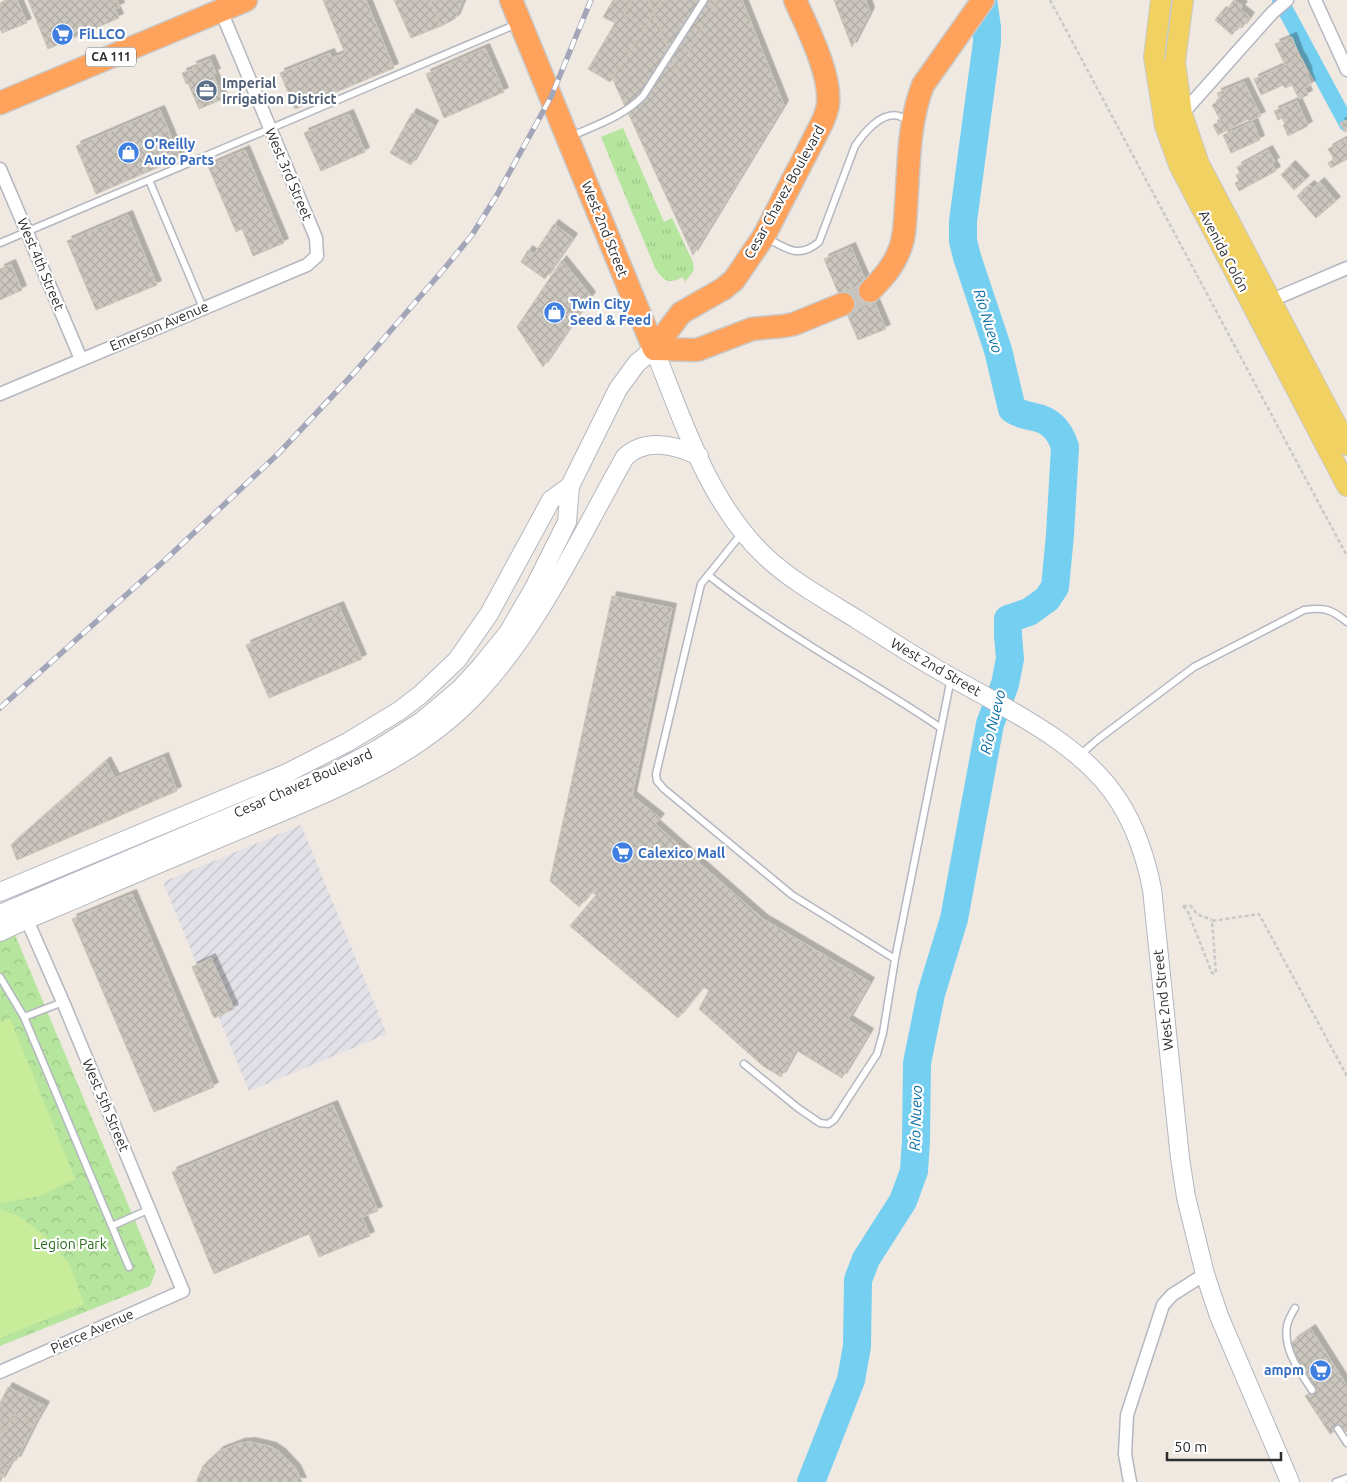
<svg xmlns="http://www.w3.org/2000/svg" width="1347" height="1482" viewBox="0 0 1347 1482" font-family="Ubuntu,sans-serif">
	<defs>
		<pattern id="industrial-furrows" width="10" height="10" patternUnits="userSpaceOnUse" patternTransform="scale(1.25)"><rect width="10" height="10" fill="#e3e1e8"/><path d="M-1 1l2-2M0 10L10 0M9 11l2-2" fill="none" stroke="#c3c1c7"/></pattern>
		<pattern id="grass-tufts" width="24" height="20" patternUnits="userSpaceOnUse" patternTransform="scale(1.25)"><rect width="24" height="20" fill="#b6e59e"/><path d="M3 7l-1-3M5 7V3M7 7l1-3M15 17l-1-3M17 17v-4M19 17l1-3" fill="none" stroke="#9dc588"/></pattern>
		<pattern id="forest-crowns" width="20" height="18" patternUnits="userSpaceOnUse" patternTransform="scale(1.25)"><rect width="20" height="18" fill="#b6e59e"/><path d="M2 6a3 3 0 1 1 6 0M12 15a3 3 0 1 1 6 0" fill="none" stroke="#9dc588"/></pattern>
		<pattern id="building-cross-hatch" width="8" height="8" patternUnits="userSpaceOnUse" patternTransform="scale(1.25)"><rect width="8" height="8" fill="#cbc7bf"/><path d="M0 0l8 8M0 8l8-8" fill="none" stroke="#afaba4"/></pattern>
		<filter id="shadow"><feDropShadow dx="4.5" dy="-4.5" stdDeviation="0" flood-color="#0004"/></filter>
	</defs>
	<rect width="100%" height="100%" fill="#efe9e1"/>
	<!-- industrial -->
	<path fill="url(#industrial-furrows)" d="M 301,825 L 387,1034 L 249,1091 L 163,882 Z"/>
	<!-- grass -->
	<path fill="url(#grass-tufts)" d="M 623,128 L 664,222 L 672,218 L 693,262 L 694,270 L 685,282 L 683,277 C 668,285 664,281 655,268 L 601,137 Z"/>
	<!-- forest -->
	<path fill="url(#forest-crowns)" d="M 0,919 L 13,930 L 156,1271 L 150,1286 L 0,1346 Z"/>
	<!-- pitch -->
	<path fill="#c9ec9a" d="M 10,1018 L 75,1179 L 39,1196 L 2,1203 L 0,1203 L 0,1023 Z
		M 0,1209 L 18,1216 L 43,1234 L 70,1265 L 84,1304 L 0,1338 Z"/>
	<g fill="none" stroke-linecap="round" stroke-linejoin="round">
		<!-- canal -->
		<path stroke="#75cff0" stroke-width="16" d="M 1280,0 L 1347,124"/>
		<!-- river -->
		<path stroke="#75cff0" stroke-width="28" d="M 811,1482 L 851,1380 L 857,1346 L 858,1280 L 866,1259 L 903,1201 L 914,1171 L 916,1140 L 917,1063 L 931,994 L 954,919 L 990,724 L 1005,684 L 1010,659 L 1008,635 L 1008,619 L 1029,612 L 1047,599 L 1055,587 L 1060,535 L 1065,447 C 1060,431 1051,420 1034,417 C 1025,415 1019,414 1012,409 L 998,350 L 967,257 L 963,241 L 963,221 L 987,42 L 987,27 L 983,0"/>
	</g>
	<!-- building -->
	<path fill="url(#building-cross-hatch)" stroke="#cbc5ba" filter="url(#shadow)" d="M 7,0 L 17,0 L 27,23 L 2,33 L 0,29 L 0,3 Z
		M 28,0 L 117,0 L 120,7 L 115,9 L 119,18 L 48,49 Z
		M 323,0 L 366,0 L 394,68 L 295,109 L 280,73 L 330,53 L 332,58 L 345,53 Z
		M 394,0 L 430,0 L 441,26 L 411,38 Z
		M 430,0 L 463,0 L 455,19 L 441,26 Z
		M 613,0 L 632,0 L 624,14 L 645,28 L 610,82 L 588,69 L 615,23 L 603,17 Z
		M 632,0 L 648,0 L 654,13 L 645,28 L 624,14 Z
		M 648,0 L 662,0 L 654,13 Z
		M 662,0 L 717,0 L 677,73 L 654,13 Z
		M 717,0 L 742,0 L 784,105 L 693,255 L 612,78 L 654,13 L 677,73 Z
		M 834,0 L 866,0 L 870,12 L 852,47 Z
		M 1234,0 L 1243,6 L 1240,9 L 1250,17 L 1242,28 L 1239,26 L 1232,35 L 1215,20 L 1222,11 L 1224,13 Z
		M 1292,37 L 1300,58 L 1285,65 L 1275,44 Z
		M 485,48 L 504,92 L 444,118 L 426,74 Z
		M 1301,58 L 1308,73 L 1307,74 L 1311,85 L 1305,88 L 1308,95 L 1299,99 L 1292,85 L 1285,88 L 1283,85 L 1261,95 L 1254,79 Z
		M 210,59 L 216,73 L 213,74 L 223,99 L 199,109 L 188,83 L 186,84 L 182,73 L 193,69 L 192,66 Z
		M 1244,82 L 1261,116 L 1250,121 L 1248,119 L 1218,135 L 1213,125 L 1221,121 L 1212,105 L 1220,100 L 1217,93 Z
		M 1297,101 L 1308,126 L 1288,136 L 1283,125 L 1285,124 L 1282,118 L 1278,120 L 1274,111 Z
		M 160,110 L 180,158 L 96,194 L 76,146 Z
		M 412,113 L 434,125 L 411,165 L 390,153 Z
		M 349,114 L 365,152 L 321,171 L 304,133 Z
		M 1347,120 L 1347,131 L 1345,132 L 1340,123 Z
		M 1253,122 L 1260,140 L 1231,153 L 1223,135 Z
		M 1346,139 L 1347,159 L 1331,168 L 1328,163 L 1334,159 L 1328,149 Z
		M 245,150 L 284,243 L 253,256 L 242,229 L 236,232 L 208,166 Z
		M 1268,150 L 1275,162 L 1272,164 L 1276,171 L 1239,191 L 1235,183 L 1239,181 L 1236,175 L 1240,173 L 1237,167 Z
		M 1291,165 L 1305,180 L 1294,190 L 1281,175 Z
		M 1320,182 L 1336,201 L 1316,218 L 1297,196 L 1310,185 L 1313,188 Z
		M 128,215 L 157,285 L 96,310 L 67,241 Z
		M 554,224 L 573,238 L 545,279 L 521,262 L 528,250 L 534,254 Z
		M 851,247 L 886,329 L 858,340 L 824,259 Z
		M 562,260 L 591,296 L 543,367 L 517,327 Z
		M 11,264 L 22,290 L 0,300 L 0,269 Z
		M 612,596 L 672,608 L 632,796 L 660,818 L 655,824 L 763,919 L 870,982 L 848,1020 L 869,1033 L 842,1078 L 796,1050 L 781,1077 L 763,1066 L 699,1009 L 709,990 L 703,987 L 678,1018 L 570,926 L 596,895 L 592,892 L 579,907 L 550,881 Z
		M 339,606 L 362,659 L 269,698 L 246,645 Z
		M 164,757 L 177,791 L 17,860 L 11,845 L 106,761 L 115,778 Z
		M 132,894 L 214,1087 L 154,1112 L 72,919 Z
		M 211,958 L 234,1009 L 214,1018 L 192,967 Z
		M 333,1105 L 378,1211 L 362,1217 L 370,1236 L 319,1257 L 309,1234 L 214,1274 L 172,1172 Z
		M 1311,1329 L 1347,1386 L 1347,1431 L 1344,1433 L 1341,1428 L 1330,1434 L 1305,1396 L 1315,1389 L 1291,1354 L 1292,1342 Z
		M 8,1387 L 45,1406 L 34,1425 L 13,1414 L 4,1433 L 0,1431 L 0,1403 Z
		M 13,1414 L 34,1425 L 16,1461 L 12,1460 L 0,1482 L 0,1431 L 4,1433 Z
		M 251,1442 L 272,1447 L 281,1453 L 296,1469 L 302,1482 L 196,1482 L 203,1466 L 219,1451 L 240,1443 Z"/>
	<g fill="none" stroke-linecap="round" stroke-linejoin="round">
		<!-- highway-tunnel -->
		<path stroke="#c8c4bd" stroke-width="22" stroke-dasharray="22 11" stroke-linecap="butt" d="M 843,304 L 870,291"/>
		<defs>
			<path id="lane" d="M 572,136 C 596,125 624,116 643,96 L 704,0
				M 149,180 L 203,308
				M 767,238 C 787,249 799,259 819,242 L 855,146 C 863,134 881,111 899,116 C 902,117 906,120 909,122
				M 0,243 L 517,24
				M 742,533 L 701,584 L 656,774 L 657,781 L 664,789 L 792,895 L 895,959
				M 708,575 C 781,633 864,676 941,728
				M 1079,756 L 1097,740 L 1194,667 L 1304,610 C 1324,607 1331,609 1347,622
				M 0,977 L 24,1017 L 63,1002
				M 24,1017 L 129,1267
				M 744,1064 L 798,1108 L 820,1123 L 828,1124 L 834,1120 L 877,1054 L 883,1033 L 895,959 L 951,678
				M 112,1226 L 150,1209
				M 1295,1308 C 1292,1313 1288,1320 1287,1326 C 1283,1350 1300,1372 1312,1390
				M 1338,1429 L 1347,1443
				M 1336,1482 L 1347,1478"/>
			<path id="street" d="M 1315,0 L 1347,70
				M 1182,114 L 1272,13 L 1287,0
				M 0,169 L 81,359
				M 1272,300 L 1347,268
				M 0,394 L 307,265 L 317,256 L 316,238 L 221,11
				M 0,1372 L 183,1291 L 63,1002 L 27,920
				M 1130,1482 L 1125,1454 L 1127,1415 L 1163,1305 L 1172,1295 L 1205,1274"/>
			<path id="secondary" d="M 0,892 L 287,773 L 348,742 L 399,711 L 420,695 L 457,660 L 489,614 L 551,500 L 570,486
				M 0,914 L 331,774 L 378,749 L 422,721 L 459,690 L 481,666 L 508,633 L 534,588 L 567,522 L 570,486 L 618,389 L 637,363 L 654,349 C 683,420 708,503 766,557 C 793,582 826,600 858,620 C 888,639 918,659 949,676 C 1007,709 1085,745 1120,803 C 1137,830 1146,859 1152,889 L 1180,1158 L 1186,1197 L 1205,1274 L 1219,1316 L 1290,1482
				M 0,932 C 30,917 63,905 94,891 C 153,866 213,841 272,816 C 348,784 424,752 480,690 C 541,623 581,535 625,457 C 646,437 675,445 699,456"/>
			<path id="primary" d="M 1161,0 L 1154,57 L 1165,126 L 1179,165 L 1347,486
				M 1183,0 L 1175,62 L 1182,114 L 1199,164 L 1347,445"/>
			<path id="highway" d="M 511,0 L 654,349
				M 0,103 L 246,0
				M 870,291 C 882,279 893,267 899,251 C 905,238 905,221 906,206 C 909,166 908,123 923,85 L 983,0
				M 654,349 L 681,313 L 723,289 L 734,280 L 764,236 L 823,121 C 825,115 828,109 828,103 C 831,74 807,27 795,0
				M 654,349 L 697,350 L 752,329 L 784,326 L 794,324 L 843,304"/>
		</defs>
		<!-- lane casing -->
		<use href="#lane" stroke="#b4b7c1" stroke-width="9"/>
		<!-- street casing -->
		<use href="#street" stroke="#b4b7c1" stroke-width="15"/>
		<!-- secondary casing -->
		<use href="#secondary" stroke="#b4b7c1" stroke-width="20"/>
		<!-- primary casing -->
		<use href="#primary" stroke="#c9c9c9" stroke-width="22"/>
		<!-- highway casing -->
		<use href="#highway" stroke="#c9c9c9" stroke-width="25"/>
		<!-- path -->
		<path stroke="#c9c9c9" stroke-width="2.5" stroke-dasharray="4 2.5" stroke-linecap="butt" d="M 1050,0 L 1347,556
			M 1183,906 L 1188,912 L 1212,973 L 1216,973 L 1212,921 L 1259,914 L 1347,1076
			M 1183,906 L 1191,906 L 1197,914 L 1212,920"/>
		<!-- lane -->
		<use href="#lane" stroke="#fff" stroke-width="6"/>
		<!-- street -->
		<use href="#street" stroke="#fff" stroke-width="12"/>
		<!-- secondary -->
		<use href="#secondary" stroke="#fff" stroke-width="18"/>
		<!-- primary -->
		<use href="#primary" stroke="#f2d163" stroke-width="20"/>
		<!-- highway -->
		<use href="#highway" stroke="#ffa35c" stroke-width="22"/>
		<defs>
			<path id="rail" d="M 0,708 L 164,561 L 279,453 L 354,373 L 444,269 L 472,235 L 497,195 L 551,97 L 591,0"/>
		</defs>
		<!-- rail casing -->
		<use href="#rail" stroke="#a3a6b8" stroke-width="5.5"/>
		<!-- rail -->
		<use href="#rail" stroke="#fff" stroke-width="4" stroke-dasharray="11" stroke-linecap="butt"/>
	</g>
	<!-- icons -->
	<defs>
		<symbol id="supermarket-disc" viewBox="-11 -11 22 22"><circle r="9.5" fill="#3f7fe0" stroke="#fff"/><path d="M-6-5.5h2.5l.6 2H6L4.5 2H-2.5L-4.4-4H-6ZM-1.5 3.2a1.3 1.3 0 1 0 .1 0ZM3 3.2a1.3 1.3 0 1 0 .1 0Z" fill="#fff"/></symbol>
		<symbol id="office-disc" viewBox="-11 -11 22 22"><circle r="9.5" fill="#5c6f8a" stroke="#fff"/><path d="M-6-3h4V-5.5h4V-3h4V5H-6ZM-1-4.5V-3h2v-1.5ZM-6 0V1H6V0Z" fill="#fff"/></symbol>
		<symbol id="shop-disc" viewBox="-11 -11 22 22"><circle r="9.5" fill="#3f7fe0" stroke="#fff"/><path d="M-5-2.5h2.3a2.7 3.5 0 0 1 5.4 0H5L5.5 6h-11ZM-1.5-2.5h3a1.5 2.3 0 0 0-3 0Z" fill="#fff"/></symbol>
	</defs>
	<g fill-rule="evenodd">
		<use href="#supermarket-disc" x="50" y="22" width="25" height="25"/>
		<use href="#office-disc" x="194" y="78" width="25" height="25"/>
		<use href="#shop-disc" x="116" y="140" width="25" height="25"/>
		<use href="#shop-disc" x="542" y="300" width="25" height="25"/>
		<use href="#supermarket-disc" x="610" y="840" width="25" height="25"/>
		<use href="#supermarket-disc" x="1308" y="1358" width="25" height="25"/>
	</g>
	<g text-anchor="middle" stroke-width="4.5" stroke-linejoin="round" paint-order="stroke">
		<!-- shield labels -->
		<rect fill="#fff" stroke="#6d6d6d" stroke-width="1" x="86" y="47.5" width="50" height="19" rx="4"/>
		<g font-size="12" font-weight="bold" fill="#2e2e2e">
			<text x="111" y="61">CA 111</text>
		</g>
		<!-- shop labels -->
		<g font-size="14" font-weight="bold" fill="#366cbe" stroke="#fff" text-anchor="start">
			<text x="79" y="39">FiLLCO</text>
			<text x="144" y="149">O'Reilly<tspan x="144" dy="16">Auto Parts</tspan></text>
			<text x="570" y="309">Twin City<tspan x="570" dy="16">Seed &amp; Feed</tspan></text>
			<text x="638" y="858">Calexico Mall</text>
			<text x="1304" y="1375" text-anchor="end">ampm</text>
		</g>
		<!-- service labels -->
		<g font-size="14" font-weight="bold" fill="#4e5e75" stroke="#fff" text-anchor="start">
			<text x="222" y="88">Imperial<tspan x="222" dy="16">Irrigation District</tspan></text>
		</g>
		<!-- street labels -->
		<g font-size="14" fill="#2e2e2e" stroke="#fff">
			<text transform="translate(289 174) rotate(67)" y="5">West 3rd Street</text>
			<text transform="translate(784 192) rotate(-61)" y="5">Cesar Chavez Boulevard</text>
			<text transform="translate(605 229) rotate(68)" y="5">West 2nd Street</text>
			<text transform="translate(1224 251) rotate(62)" y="5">Avenida Colón</text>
			<text transform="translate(41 264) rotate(67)" y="5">West 4th Street</text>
			<text transform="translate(159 326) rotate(-23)" y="5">Emerson Avenue</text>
			<text transform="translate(936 667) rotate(30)" y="5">West 2nd Street</text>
			<text transform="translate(303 783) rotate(-24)" y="5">Cesar Chavez Boulevard</text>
			<text transform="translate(1163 1000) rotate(-96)" y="5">West 2nd Street</text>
			<text transform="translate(106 1105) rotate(67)" y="5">West 5th Street</text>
			<text transform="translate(92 1331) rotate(-24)" y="5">Pierce Avenue</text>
		</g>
		<!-- park labels -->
		<g font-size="14" fill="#2c6e1b" stroke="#fff">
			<text x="70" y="1249">Legion Park</text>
		</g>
		<!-- water labels -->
		<g font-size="15" font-style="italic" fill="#0d6fa3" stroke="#fff">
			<text transform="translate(988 321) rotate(73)" y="5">Río Nuevo</text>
			<text transform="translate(993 722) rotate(-76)" y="5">Río Nuevo</text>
			<text transform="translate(916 1118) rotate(-88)" y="5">Río Nuevo</text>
		</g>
	</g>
	<!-- scale -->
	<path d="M1167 1452v8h114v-8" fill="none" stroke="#2e2e2e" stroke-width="2.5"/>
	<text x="1174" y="1452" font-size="15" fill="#2e2e2e" stroke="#ffffff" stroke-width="4" paint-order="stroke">50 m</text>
</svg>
